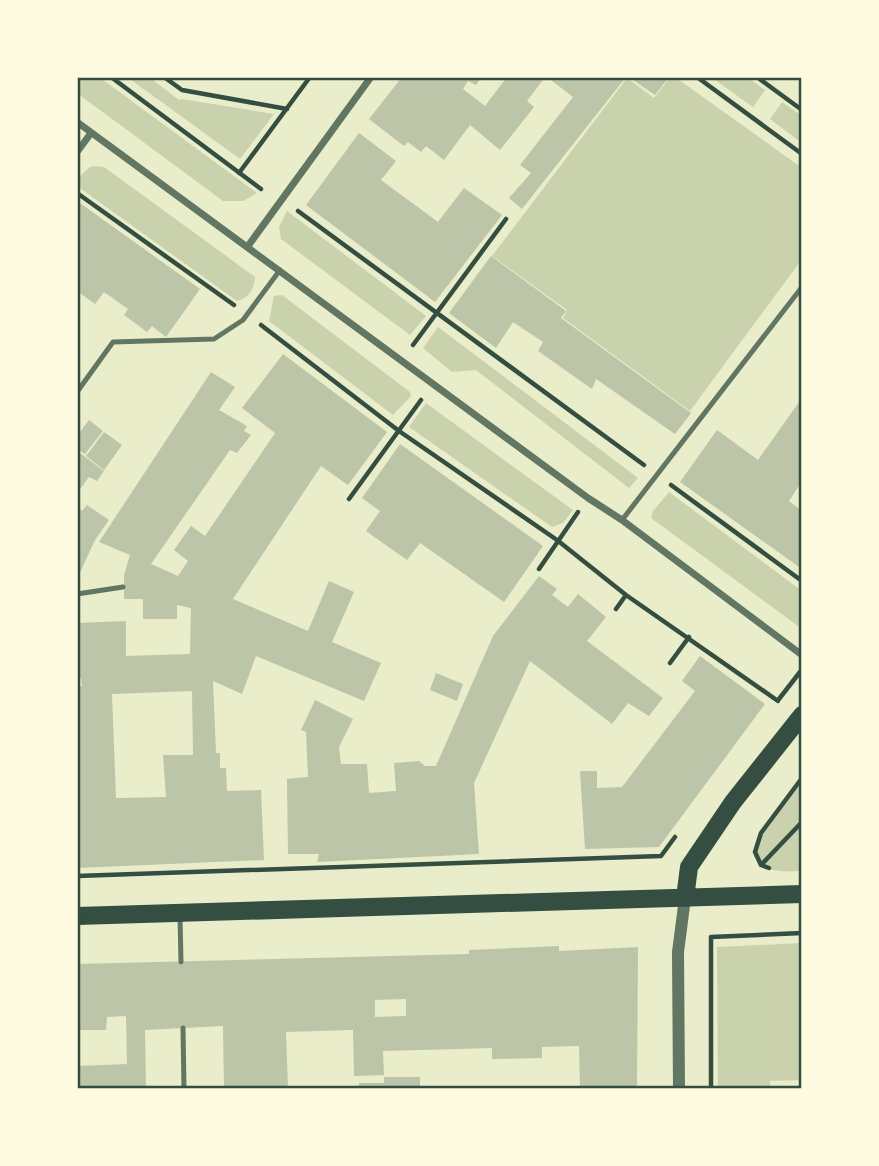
<svg xmlns="http://www.w3.org/2000/svg" width="879" height="1166" viewBox="0 0 879 1166" font-family="'DM Sans',sans-serif">
	<rect width="100%" height="100%" fill="#e9edc9"/>
	<!-- green -->
	<path fill="#cad2ad" d="M 77,77 L 99,77 L 257,193 L 243,201 L 223,201 L 77,93 Z
		M 127,77 L 149,77 L 179,100 L 182,99 L 274,114 L 240,159 Z
		M 670,77 L 675,77 L 802,168 L 802,259 L 690,411 L 563,318 L 567,310 L 492,256 L 627,78 L 654,98 Z
		M 711,77 L 747,77 L 765,90 L 753,107 Z
		M 782,102 L 802,116 L 802,143 L 770,119 Z
		M 96,166 L 104,167 L 255,277 C 255,288 248,299 237,301 L 77,186 L 77,179 L 90,167 Z
		M 287,211 L 426,316 L 410,335 L 281,239 L 279,227 Z
		M 282,295 L 410,392 L 411,396 L 393,415 L 269,321 L 274,296 Z
		M 438,327 L 638,478 L 629,488 L 476,370 L 452,372 L 423,348 Z
		M 426,403 L 573,510 L 563,523 L 552,527 L 409,427 Z
		M 669,492 L 802,591 L 802,621 L 798,626 L 651,518 L 653,511 Z
		M 802,778 L 802,871 C 779,871 767,875 755,852 L 761,833 Z
		M 802,943 L 802,995 L 799,1009 L 802,1022 L 802,1080 L 770,1081 L 770,1089 L 718,1089 L 717,947 Z"/>
	<!-- building -->
	<path fill="#bcc5a7" fill-rule="evenodd" d="M 402,77 L 482,77 L 476,85 L 468,81 L 463,89 L 485,106 L 507,77 L 545,77 L 527,101 L 534,107 L 500,150 L 470,125 L 444,160 L 426,146 L 421,152 L 408,142 L 404,146 L 369,119 Z
		M 547,77 L 626,77 L 522,209 L 509,198 L 531,173 L 520,165 L 573,97 Z
		M 629,77 L 669,77 L 655,95 Z
		M 359,133 L 396,161 L 381,180 L 438,222 L 464,188 L 502,215 L 435,302 L 306,205 Z
		M 77,201 L 200,289 L 166,337 L 152,326 L 147,332 L 124,315 L 128,309 L 104,292 L 95,304 L 77,291 Z
		M 491,256 L 566,311 L 561,318 L 691,413 L 675,434 L 596,379 L 592,389 L 538,351 L 543,342 L 513,322 L 496,348 L 449,313 Z
		M 283,354 L 387,432 L 348,485 L 321,466 L 233,599 L 308,631 L 329,581 L 354,592 L 332,642 L 381,663 L 364,701 L 256,656 L 242,694 L 213,681 L 216,753 L 220,753 L 220,768 L 226,768 L 227,791 L 261,790 L 264,860 L 77,868 L 77,687 L 82,686 L 81,678 L 77,678 L 77,623 L 126,621 L 126,656 L 190,654 L 191,608 L 177,605 L 177,619 L 143,619 L 143,599 L 124,599 L 124,575 L 130,555 L 99,542 L 211,372 L 235,387 L 219,410 L 247,426 L 244,431 L 251,435 L 237,453 L 230,450 L 151,564 L 178,576 L 188,561 L 174,550 L 191,526 L 205,536 L 275,433 L 242,408 ZM 192,691 L 193,755 L 163,755 L 166,797 L 116,798 L 112,694 Z
		M 802,398 L 802,481 L 789,501 L 802,511 L 802,569 L 680,482 L 717,430 L 758,460 Z
		M 89,420 L 103,431 L 85,454 L 77,449 L 77,436 Z
		M 104,432 L 122,445 L 104,470 L 86,456 Z
		M 400,444 L 543,546 L 504,602 L 420,543 L 407,560 L 366,531 L 380,511 L 362,498 Z
		M 80,453 L 104,471 L 97,481 L 89,477 L 77,493 L 77,457 Z
		M 87,505 L 109,520 L 95,540 L 77,579 L 77,507 L 82,511 Z
		M 539,576 L 557,589 L 552,595 L 568,607 L 578,594 L 606,617 L 587,641 L 663,698 L 649,716 L 628,703 L 612,724 L 530,661 L 474,783 L 479,854 L 317,862 L 319,854 L 288,854 L 287,779 L 308,777 L 306,732 L 301,730 L 315,700 L 353,719 L 339,747 L 341,764 L 367,764 L 369,793 L 396,791 L 394,763 L 419,761 L 425,766 L 436,766 L 493,636 Z
		M 700,656 L 765,704 L 659,847 L 585,849 L 580,771 L 597,771 L 597,788 L 622,787 L 695,691 L 682,681 Z
		M 436,673 L 463,684 L 457,701 L 430,690 Z
		M 559,946 L 559,951 L 638,947 L 637,1089 L 580,1089 L 579,1046 L 542,1047 L 542,1058 L 492,1059 L 492,1048 L 383,1051 L 384,1075 L 354,1076 L 353,1030 L 286,1032 L 288,1089 L 224,1089 L 223,1026 L 145,1030 L 146,1089 L 128,1089 L 128,1087 L 77,1089 L 77,1066 L 127,1064 L 126,1016 L 107,1017 L 106,1030 L 77,1030 L 77,964 L 469,954 L 469,950 ZM 406,999 L 406,1016 L 375,1017 L 375,1000 Z
		M 384,1077 L 420,1077 L 420,1089 L 359,1089 L 359,1083 L 384,1083 Z"/>
	<g fill="none" stroke-linecap="round" stroke-linejoin="round">
		<!-- path -->
		<path stroke="#344e41" stroke-width="4.5" d="M 111,77 L 261,189
			M 164,77 L 182,90 L 287,109
			M 697,77 L 802,154
			M 757,77 L 802,110
			M 239,173 L 310,77
			M 77,193 L 234,305
			M 298,211 L 644,465
			M 261,325 L 399,431 L 557,540 L 626,595 L 778,701
			M 413,345 L 506,219
			M 671,485 L 802,581
			M 349,499 L 421,400
			M 539,569 L 578,512
			M 616,609 L 626,595
			M 670,663 L 689,637
			M 779,699 L 800,672
			M 762,864 L 802,822
			M 769,868 L 761,865 L 755,852 L 761,833 L 802,778
			M 77,876 L 661,856 L 675,837
			M 711,1089 L 711,937 L 802,933"/>
		<!-- service -->
		<path stroke="#617663" stroke-width="5" d="M 77,392 L 113,342 L 214,339 L 243,320 L 280,270
			M 622,520 L 802,287
			M 77,594 L 123,587
			M 180,917 L 181,962
			M 183,1028 L 184,1089"/>
		<!-- minor -->
		<path stroke="#617663" stroke-width="7" d="M 77,122 L 588,498 L 622,520 L 802,655
			M 77,152 L 91,133
			M 248,246 L 371,77"/>
		<!-- tertiary -->
		<path stroke="#617663" stroke-width="12" d="M 679,1089 L 678,952 L 685,898"/>
		<!-- primary -->
		<path stroke="#344e41" stroke-width="18" d="M 685,898 L 689,867 L 733,802 L 802,715
			M 77,916 L 802,894"/>
	</g>
	<!-- border -->
	<rect width="879" height="1166" fill="none" stroke="#fefae0" stroke-width="158"/>
	<rect x="79" y="79" width="721" height="1008" fill="none" stroke="#344e41" stroke-width="2.5"/>
</svg>
